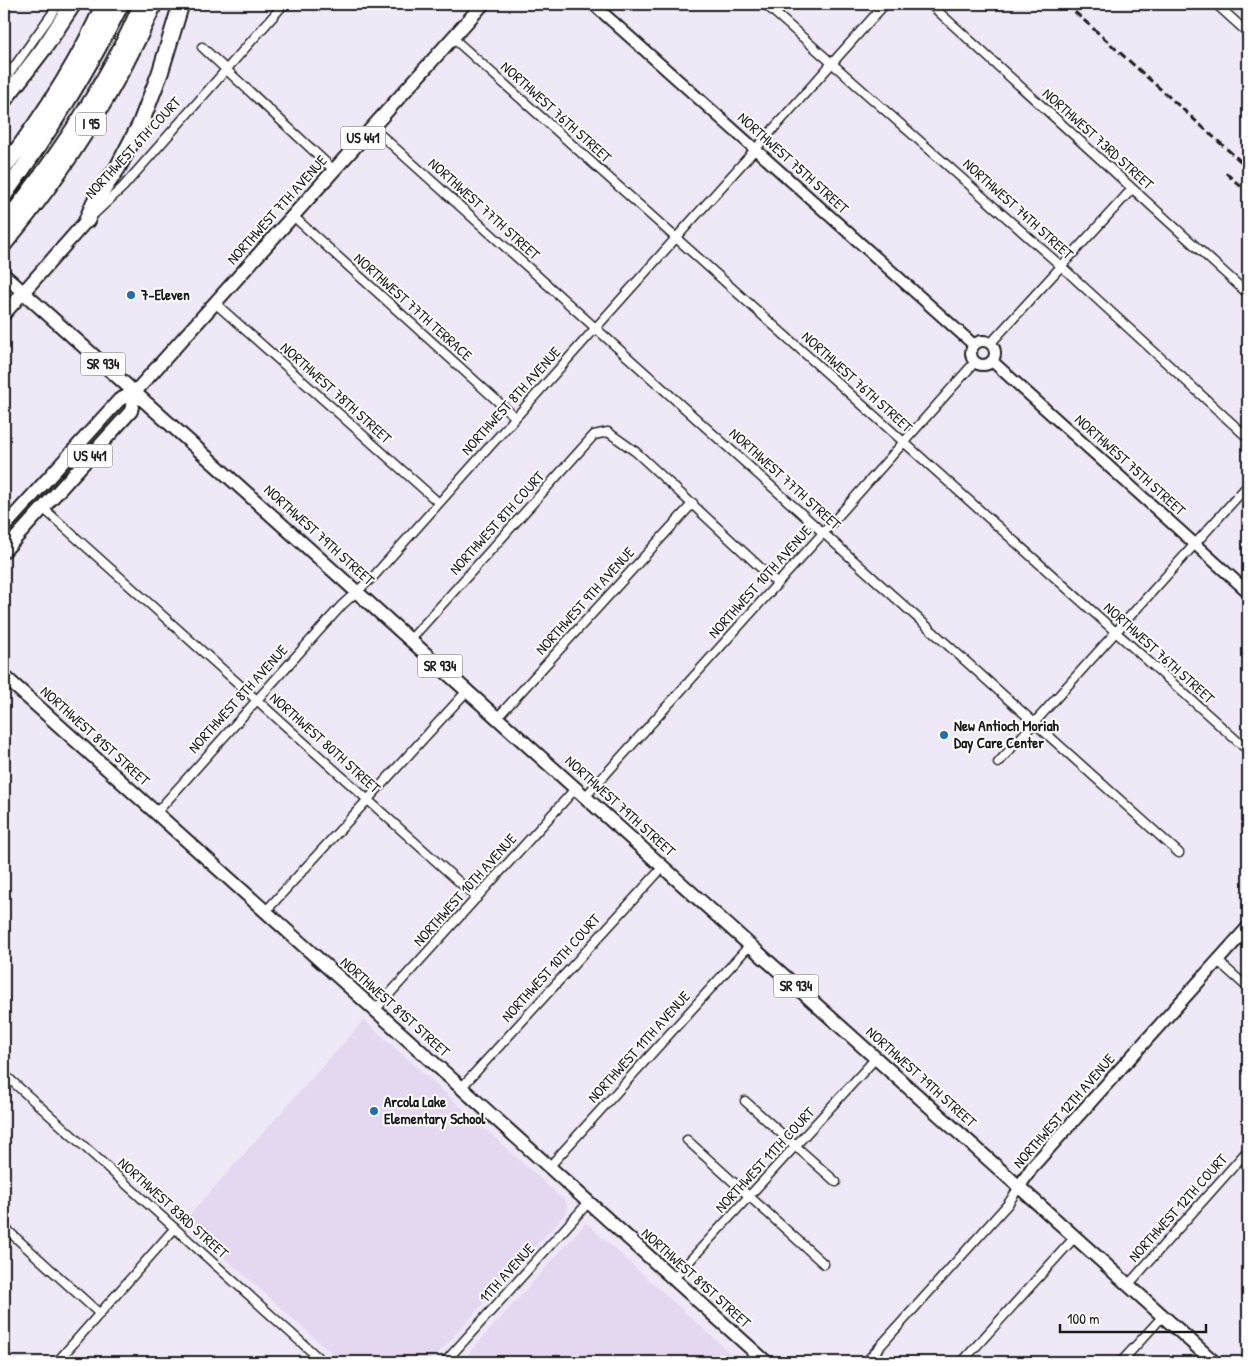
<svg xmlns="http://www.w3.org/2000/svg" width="1252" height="1366" viewBox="0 0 1252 1366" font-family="'Patrick Hand',sans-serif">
	<rect width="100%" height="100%" fill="#efe8f6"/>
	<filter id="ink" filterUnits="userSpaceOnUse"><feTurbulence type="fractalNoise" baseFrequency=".02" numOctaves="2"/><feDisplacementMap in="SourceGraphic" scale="10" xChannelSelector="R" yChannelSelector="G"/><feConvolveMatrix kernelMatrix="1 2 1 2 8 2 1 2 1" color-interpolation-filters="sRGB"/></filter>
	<g filter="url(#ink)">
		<!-- built -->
		<path fill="#e4d8f0" d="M 364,1020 L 566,1202 L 567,1207 L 566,1213 L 430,1362 L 341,1362 L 184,1221 Z
			M 586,1223 L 740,1362 L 461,1362 Z"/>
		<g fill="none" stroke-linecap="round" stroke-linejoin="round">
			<defs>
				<path id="minor" d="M 765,4 L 1061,266 L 1248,438
					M 930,4 L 1248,294
					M 1216,4 L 1248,33
					M 453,38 L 1244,747
					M 202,47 L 334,170
					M 4,81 L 59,4
					M 372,127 L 1179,853
					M 93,215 L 123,187 L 284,4
					M 293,216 L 515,417
					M 215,303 L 439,503
					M 990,344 L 1132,189
					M 43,508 L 477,898
					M 410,640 L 594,435 L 608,432 L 636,452 L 777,583
					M 497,718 L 693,503
					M 998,763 L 1248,485
					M 585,797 L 824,532 L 975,362
					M 156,813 L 342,605 L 373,577 L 885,4
					M 265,912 L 467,691
					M 1218,961 L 1248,988
					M 375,1010 L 576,788
					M 4,1074 L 323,1362
					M 461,1088 L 663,867
					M 745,1101 L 836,1182
					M 687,1140 L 824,1264
					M 549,1167 L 750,945
					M 4,1227 L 100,1314
					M 673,1279 L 876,1058
					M 1128,1285 L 1248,1150
					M 57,1362 L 175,1228
					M 445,1362 L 588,1203
					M 866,1362 L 1008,1204 L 1019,1187
					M 962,1362 L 1075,1237
					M 1121,1362 L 1163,1316"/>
				<path id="tertiary" d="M 593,4 L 974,345
					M971 353a12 12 0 1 1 24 0a12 12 0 1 1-24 0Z
					M 992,361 L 1248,592"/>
				<path id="secondary" d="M 1019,1187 L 1033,1166 L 1248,927"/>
				<path id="primary" d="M 4,275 L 1214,1362
					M 4,314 L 87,220
					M 4,527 L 119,400 L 135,392 L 483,4
					M 4,551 L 131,411 L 135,392
					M 4,676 L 766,1362"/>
				<path id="motorway" d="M 4,100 L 44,48 L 73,4
					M 4,168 C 42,118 79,62 104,4
					M 4,195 C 49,133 87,72 121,4
					M 87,220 L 94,203 L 118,167 L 140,125 L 160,73 L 181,4
					M 4,225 C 58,156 107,85 142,4
					M 4,244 C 65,170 116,91 154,4"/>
			</defs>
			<!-- minor casing -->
			<use href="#minor" stroke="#1c1c1c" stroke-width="11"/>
			<!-- tertiary casing -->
			<use href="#tertiary" stroke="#1c1c1c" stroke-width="14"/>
			<!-- secondary casing -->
			<use href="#secondary" stroke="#1c1c1c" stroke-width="15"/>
			<!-- primary casing -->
			<use href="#primary" stroke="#1c1c1c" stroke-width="16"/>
			<!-- motorway casing -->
			<use href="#motorway" stroke="#1c1c1c" stroke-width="19"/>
			<!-- minor -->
			<use href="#minor" stroke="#fff" stroke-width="8"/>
			<!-- tertiary -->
			<use href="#tertiary" stroke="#fff" stroke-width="10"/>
			<!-- secondary -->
			<use href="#secondary" stroke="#fff" stroke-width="11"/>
			<!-- primary -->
			<use href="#primary" stroke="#fff" stroke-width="12"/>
			<!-- motorway -->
			<use href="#motorway" stroke="#fff" stroke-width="15"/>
			<!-- rail -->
			<path stroke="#1c1c1c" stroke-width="3" stroke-dasharray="8 4" stroke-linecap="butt" d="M 1066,4 L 1248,168
				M 1226,173 L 1248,193"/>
		</g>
	</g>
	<!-- markers -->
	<g fill="#1f6fb2" stroke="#fff" stroke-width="2">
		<circle cx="131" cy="295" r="5"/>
		<circle cx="944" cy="735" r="5"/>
		<circle cx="374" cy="1111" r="5"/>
	</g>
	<g text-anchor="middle" stroke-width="4" stroke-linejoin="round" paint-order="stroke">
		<!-- shield labels -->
		<g fill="#fff" stroke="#606060" stroke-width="1">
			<rect x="76" y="112.5" width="30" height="23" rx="4"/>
			<rect x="340.5" y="126.5" width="45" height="23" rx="4"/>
			<rect x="80.5" y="352.5" width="45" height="23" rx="4"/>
			<rect x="67.5" y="444.5" width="45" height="23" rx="4"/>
			<rect x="417.5" y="654.5" width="45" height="23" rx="4"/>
			<rect x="773.5" y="974.5" width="45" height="23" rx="4"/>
		</g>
		<g font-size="14" font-weight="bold" fill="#1c1c1c">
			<text x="91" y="129">I 95</text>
			<text x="363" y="143">US 441</text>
			<text x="103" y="369">SR 934</text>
			<text x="90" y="461">US 441</text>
			<text x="440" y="671">SR 934</text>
			<text x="796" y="991">SR 934</text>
		</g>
		<!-- street labels -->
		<g font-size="15" fill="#1c1c1c" stroke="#fff">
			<text transform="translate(556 112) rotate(42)" y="5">NORTHWEST 76TH STREET</text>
			<text transform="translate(1098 139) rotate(42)" y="5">NORTHWEST 73RD STREET</text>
			<text transform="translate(133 148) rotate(-47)" y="5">NORTHWEST 6TH COURT</text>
			<text transform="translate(793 163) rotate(42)" y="5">NORTHWEST 75TH STREET</text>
			<text transform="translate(484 209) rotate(42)" y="5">NORTHWEST 77TH STREET</text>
			<text transform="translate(1018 209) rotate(42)" y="5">NORTHWEST 74TH STREET</text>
			<text transform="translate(277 210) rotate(-48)" y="5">NORTHWEST 7TH AVENUE</text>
			<text transform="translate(413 307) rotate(42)" y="5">NORTHWEST 77TH TERRACE</text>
			<text transform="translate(857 382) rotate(42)" y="5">NORTHWEST 76TH STREET</text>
			<text transform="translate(336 393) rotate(42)" y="5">NORTHWEST 78TH STREET</text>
			<text transform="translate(511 401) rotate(-48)" y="5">NORTHWEST 8TH AVENUE</text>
			<text transform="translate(1130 465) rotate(42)" y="5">NORTHWEST 75TH STREET</text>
			<text transform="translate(785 479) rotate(42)" y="5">NORTHWEST 77TH STREET</text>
			<text transform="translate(497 523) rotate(-48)" y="5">NORTHWEST 8TH COURT</text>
			<text transform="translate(319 535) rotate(42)" y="5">NORTHWEST 79TH STREET</text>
			<text transform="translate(760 582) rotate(-48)" y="5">NORTHWEST 10TH AVENUE</text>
			<text transform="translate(585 601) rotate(-48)" y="5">NORTHWEST 9TH AVENUE</text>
			<text transform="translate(1159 653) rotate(42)" y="5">NORTHWEST 76TH STREET</text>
			<text transform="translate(238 699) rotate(-48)" y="5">NORTHWEST 8TH AVENUE</text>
			<text transform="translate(95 736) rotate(42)" y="5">NORTHWEST 81ST STREET</text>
			<text transform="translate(325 743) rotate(42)" y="5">NORTHWEST 80TH STREET</text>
			<text transform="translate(620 806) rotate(42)" y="5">NORTHWEST 79TH STREET</text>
			<text transform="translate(465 890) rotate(-48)" y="5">NORTHWEST 10TH AVENUE</text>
			<text transform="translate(551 968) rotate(-48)" y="5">NORTHWEST 10TH COURT</text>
			<text transform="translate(395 1007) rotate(42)" y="5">NORTHWEST 81ST STREET</text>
			<text transform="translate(639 1047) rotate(-48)" y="5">NORTHWEST 11TH AVENUE</text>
			<text transform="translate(921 1077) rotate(42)" y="5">NORTHWEST 79TH STREET</text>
			<text transform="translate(1064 1111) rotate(-49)" y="5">NORTHWEST 12TH AVENUE</text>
			<text transform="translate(765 1160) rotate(-47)" y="5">NORTHWEST 11TH COURT</text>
			<text transform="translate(173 1208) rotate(42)" y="5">NORTHWEST 83RD STREET</text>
			<text transform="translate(1178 1208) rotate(-48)" y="5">NORTHWEST 12TH COURT</text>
			<text transform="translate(507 1273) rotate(-48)" y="5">11TH AVENUE</text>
			<text transform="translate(696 1278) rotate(42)" y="5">NORTHWEST 81ST STREET</text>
		</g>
		<!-- poi labels -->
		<g font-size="15" font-weight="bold" fill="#1c1c1c" stroke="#fff" text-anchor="start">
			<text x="141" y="300">7-Eleven</text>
			<text x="954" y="731">New Antioch Moriah<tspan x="954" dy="17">Day Care Center</tspan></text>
			<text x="384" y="1107">Arcola Lake<tspan x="384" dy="17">Elementary School</tspan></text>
		</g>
	</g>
	<!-- margin -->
	<rect width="1252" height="1366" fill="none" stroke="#fff" stroke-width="20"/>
	<rect x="10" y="10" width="1232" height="1346" fill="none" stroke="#1c1c1c" stroke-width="2" filter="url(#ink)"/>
	<!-- scale -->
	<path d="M1060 1324v8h146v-8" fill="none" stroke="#1c1c1c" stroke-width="2.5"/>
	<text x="1067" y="1324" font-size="15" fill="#1c1c1c" stroke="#ffffff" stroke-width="4" paint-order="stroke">100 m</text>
</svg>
